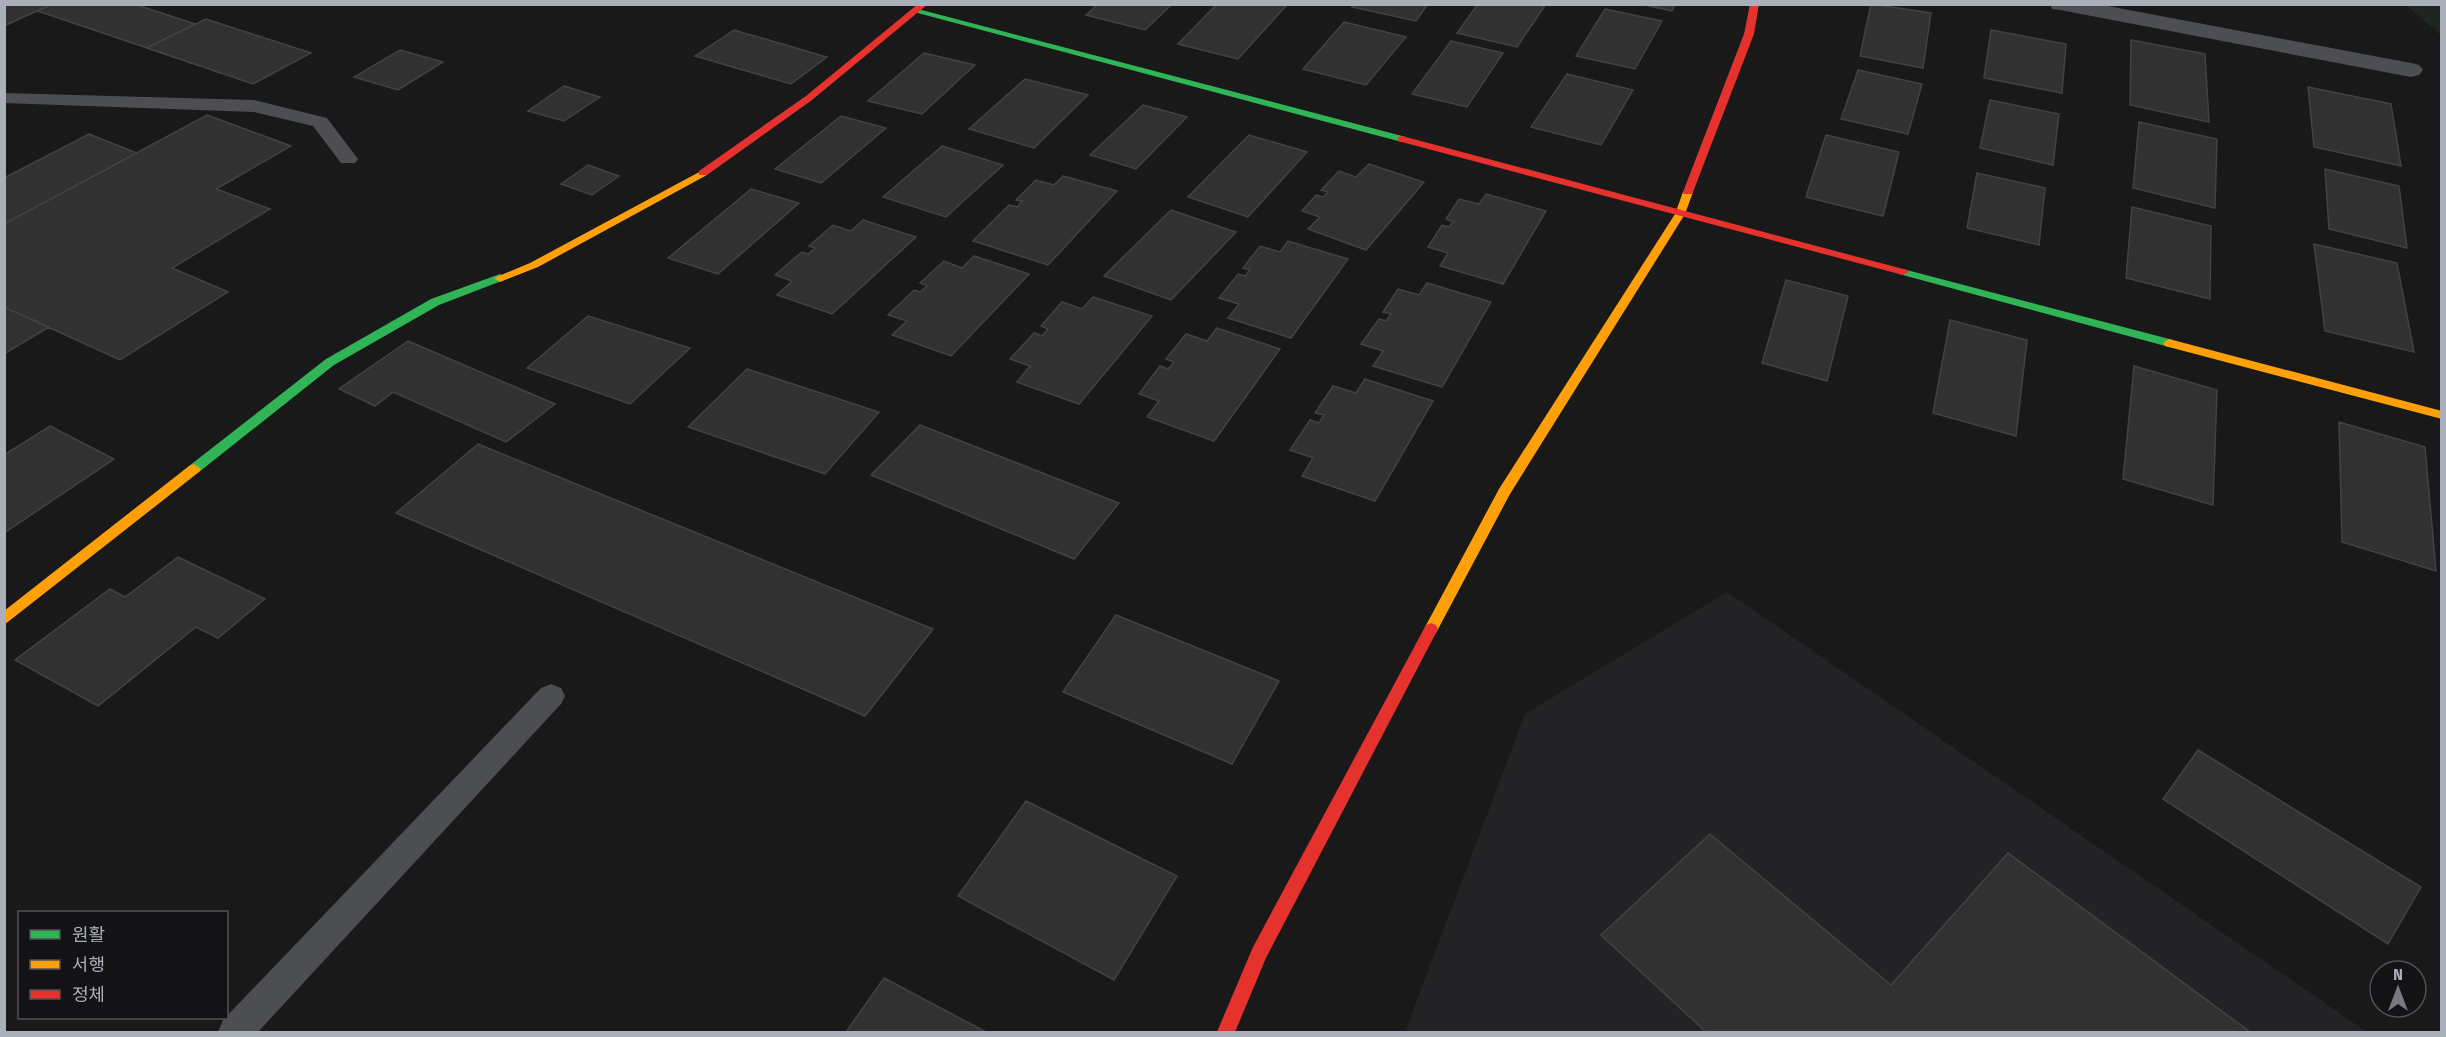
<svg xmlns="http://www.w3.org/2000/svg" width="2446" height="1037" viewBox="0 0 2446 1037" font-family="'Fira Sans Condensed','Noto Sans KR',sans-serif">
	<rect width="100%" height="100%" fill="#191919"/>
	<!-- built -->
	<path fill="#232325" d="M 1727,592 L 2367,1032 L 1405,1032 L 1525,714 Z"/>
	<!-- green -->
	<path fill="#1f2620" d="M 2406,5 L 2441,5 L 2441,35 Z"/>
	<!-- building -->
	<path fill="#313131" stroke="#414245" stroke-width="1.5" d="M 4,4 L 52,4 L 4,26 Z
		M 52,4 L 134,4 L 195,24 L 147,48 L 38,11 Z
		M 1098,4 L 1172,4 L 1145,30 L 1086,15 Z
		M 1217,4 L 1280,4 L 1286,6 L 1238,59 L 1178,44 Z
		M 1354,4 L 1428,4 L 1416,21 L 1352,7 Z
		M 1478,4 L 1546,4 L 1517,47 L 1457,33 Z
		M 1640,4 L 1675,4 L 1672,11 Z
		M 1871,4 L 1931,13 L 1923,68 L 1860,56 Z
		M 1605,9 L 1662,21 L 1635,69 L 1576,56 Z
		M 206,19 L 311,53 L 253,84 L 147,48 Z
		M 1344,22 L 1406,37 L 1366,85 L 1303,69 Z
		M 734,30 L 827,57 L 791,84 L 695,56 Z
		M 1991,30 L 2066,44 L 2062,93 L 1984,78 Z
		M 2131,40 L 2205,54 L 2209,122 L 2130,105 Z
		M 1451,41 L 1503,53 L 1467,107 L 1412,94 Z
		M 400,50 L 443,62 L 398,90 L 354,77 Z
		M 924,53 L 975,65 L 922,114 L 868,101 Z
		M 1858,70 L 1922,84 L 1908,134 L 1841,119 Z
		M 1567,74 L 1633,90 L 1601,145 L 1531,127 Z
		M 1025,79 L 1088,95 L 1034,148 L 969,129 Z
		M 564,86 L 600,97 L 564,121 L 528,111 Z
		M 2308,87 L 2391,104 L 2401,166 L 2314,147 Z
		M 1990,100 L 2059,114 L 2053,165 L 1980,148 Z
		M 1143,105 L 1187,117 L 1136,169 L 1090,155 Z
		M 207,115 L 291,146 L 216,189 L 270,209 L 172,268 L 228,292 L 120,360 L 4,307 L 4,224 Z
		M 841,116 L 886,128 L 821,183 L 775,169 Z
		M 2139,122 L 2217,139 L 2215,208 L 2133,188 Z
		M 89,134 L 137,153 L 4,224 L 4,178 Z
		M 1249,135 L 1307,152 L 1248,217 L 1188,197 Z
		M 1826,135 L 1899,152 L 1883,216 L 1806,197 Z
		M 942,146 L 1003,165 L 946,217 L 883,197 Z
		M 1369,164 L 1424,182 L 1366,250 L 1308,229 L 1320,217 L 1302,211 L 1316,195 L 1323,197 L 1328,192 L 1321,190 L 1339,171 L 1356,177 Z
		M 588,165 L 619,176 L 592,195 L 561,184 Z
		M 2325,169 L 2399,186 L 2407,248 L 2329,229 Z
		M 1977,173 L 2045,188 L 2039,245 L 1967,228 Z
		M 1063,176 L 1117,191 L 1048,265 L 973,241 L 1009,205 L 1017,207 L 1022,201 L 1016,200 L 1036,180 L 1054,185 Z
		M 751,189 L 799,203 L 718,274 L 668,258 Z
		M 1486,194 L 1546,211 L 1503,284 L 1440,266 L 1448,253 L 1428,247 L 1442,225 L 1449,227 L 1453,222 L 1446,219 L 1459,199 L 1479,204 Z
		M 2132,207 L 2211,226 L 2210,299 L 2126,278 Z
		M 1171,210 L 1236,232 L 1171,300 L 1104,276 Z
		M 863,220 L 916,237 L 832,314 L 777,295 L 792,281 L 775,275 L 802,252 L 808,254 L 815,248 L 809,246 L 833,225 L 851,231 Z
		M 1288,241 L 1348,259 L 1291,338 L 1228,318 L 1239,304 L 1219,298 L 1238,274 L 1245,276 L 1250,270 L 1243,268 L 1260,246 L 1280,252 Z
		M 2314,244 L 2397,263 L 2414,352 L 2325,331 Z
		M 974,256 L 1029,274 L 951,356 L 892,335 L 907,321 L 888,315 L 914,290 L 920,292 L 927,286 L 920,283 L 944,261 L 962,268 Z
		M 1786,280 L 1848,296 L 1827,381 L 1762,363 Z
		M 1427,283 L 1491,302 L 1442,387 L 1373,366 L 1383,351 L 1361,344 L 1379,319 L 1386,321 L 1391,314 L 1383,312 L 1398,289 L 1419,295 Z
		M 1093,297 L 1152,316 L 1079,404 L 1017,382 L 1030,366 L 1010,359 L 1034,333 L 1042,336 L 1048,329 L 1041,326 L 1062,302 L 1082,309 Z
		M 4,307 L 49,327 L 4,354 Z
		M 588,316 L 690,348 L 630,404 L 527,368 Z
		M 1950,320 L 2027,340 L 2016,436 L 1933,413 Z
		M 1217,328 L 1280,349 L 1214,441 L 1147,417 L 1159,401 L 1139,394 L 1160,366 L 1168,369 L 1174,362 L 1166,359 L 1186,334 L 1207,341 Z
		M 408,341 L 555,404 L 506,442 L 393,392 L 375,406 L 339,389 Z
		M 2134,366 L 2217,390 L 2213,505 L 2123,479 Z
		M 747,369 L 879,412 L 825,474 L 688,427 Z
		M 1365,379 L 1433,401 L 1375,501 L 1302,476 L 1313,458 L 1290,450 L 1310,420 L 1319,423 L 1324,415 L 1315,413 L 1333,386 L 1356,393 Z
		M 2339,422 L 2425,447 L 2436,571 L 2342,542 Z
		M 920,425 L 1119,503 L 1074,559 L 871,475 Z
		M 50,426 L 114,459 L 4,533 L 4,455 Z
		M 478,444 L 933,629 L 865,716 L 396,513 Z
		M 178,557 L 265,599 L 218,638 L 196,627 L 98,706 L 15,660 L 110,589 L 125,597 Z
		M 1116,615 L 1279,681 L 1232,764 L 1063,692 Z
		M 2198,750 L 2421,887 L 2388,944 L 2163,799 Z
		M 1026,801 L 1177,876 L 1114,980 L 958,896 Z
		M 1710,834 L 1891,985 L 2008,853 L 2250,1032 L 1706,1032 L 1601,935 Z
		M 884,978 L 986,1032 L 846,1032 Z"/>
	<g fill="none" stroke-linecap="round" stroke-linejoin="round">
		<!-- lane -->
		<path fill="#4d4e52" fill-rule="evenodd" d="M 4,93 L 254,100 L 327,118 L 358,159 L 355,163 L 341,163 L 313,126 L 254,112 L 4,103 Z
			M 551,684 L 561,688 L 565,696 L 561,704 L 258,1032 L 218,1032 L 223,1020 L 541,688 Z"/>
		<!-- street -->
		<path fill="#4d4e52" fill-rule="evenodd" d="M 2050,4 L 2097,4 L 2411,63 L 2419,65 L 2423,70 L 2419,75 L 2411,77 L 2060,10 L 2052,9 Z"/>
		<!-- fast -->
		<path fill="#30b455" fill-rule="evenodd" d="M 914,8 L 1406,137 L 1407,139 L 1402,142 L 1398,141 L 914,12 Z
			M 1903,269 L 2173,340 L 2175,343 L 2169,347 L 1899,274 L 1897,272 Z
			M 500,274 L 506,278 L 504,280 L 439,305 L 334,365 L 199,472 L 189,472 L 187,469 L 189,466 L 326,359 L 431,299 Z"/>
		<!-- slow -->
		<path fill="#ff9f0a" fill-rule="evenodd" d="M 703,170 L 708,173 L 707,175 L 538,267 L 500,282 L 494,278 L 530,263 Z
			M 1688,189 L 1693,192 L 1685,214 L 1510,494 L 1436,633 L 1431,635 L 1426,633 L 1424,629 L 1499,489 L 1675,214 L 1683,192 Z
			M 2169,339 L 2442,411 L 2442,419 L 2165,346 L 2163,343 Z
			M 194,464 L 201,469 L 199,472 L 4,625 L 4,611 L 189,466 Z"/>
		<!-- jam -->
		<path fill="#e5322d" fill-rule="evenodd" d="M 918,4 L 928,4 L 812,100 L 707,175 L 699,175 L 699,171 L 806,96 Z
			M 1750,4 L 1759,4 L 1754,34 L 1693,192 L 1692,194 L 1684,194 L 1683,192 L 1744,34 Z
			M 1402,136 L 1907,270 L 1909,272 L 1903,275 L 1398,141 L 1398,137 Z
			M 1431,623 L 1436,625 L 1438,629 L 1266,958 L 1235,1032 L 1217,1032 L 1253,947 L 1426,625 Z"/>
	</g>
	<!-- border -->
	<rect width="2446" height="1037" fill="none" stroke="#aaafba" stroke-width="12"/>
	<!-- legend -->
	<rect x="18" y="911" width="210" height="108" fill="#131315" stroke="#4f5157" stroke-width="1.5"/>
	<rect x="30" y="930" width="30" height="9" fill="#30b455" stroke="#4f5157" stroke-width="1.5"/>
	<text x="72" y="941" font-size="18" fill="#aaafba">원활</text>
	<rect x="30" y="960" width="30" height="9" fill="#ff9f0a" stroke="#4f5157" stroke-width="1.5"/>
	<text x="72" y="971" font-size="18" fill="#aaafba">서행</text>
	<rect x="30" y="990" width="30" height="9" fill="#e5322d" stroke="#4f5157" stroke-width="1.5"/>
	<text x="72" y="1001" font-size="18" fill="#aaafba">정체</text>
	<!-- north arrow -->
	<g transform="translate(2398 989)"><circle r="28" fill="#131315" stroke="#4f5157" stroke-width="1.5"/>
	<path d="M0-4.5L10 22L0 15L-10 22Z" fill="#777a82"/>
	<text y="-9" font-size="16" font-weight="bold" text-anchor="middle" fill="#aaafba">N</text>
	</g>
</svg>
